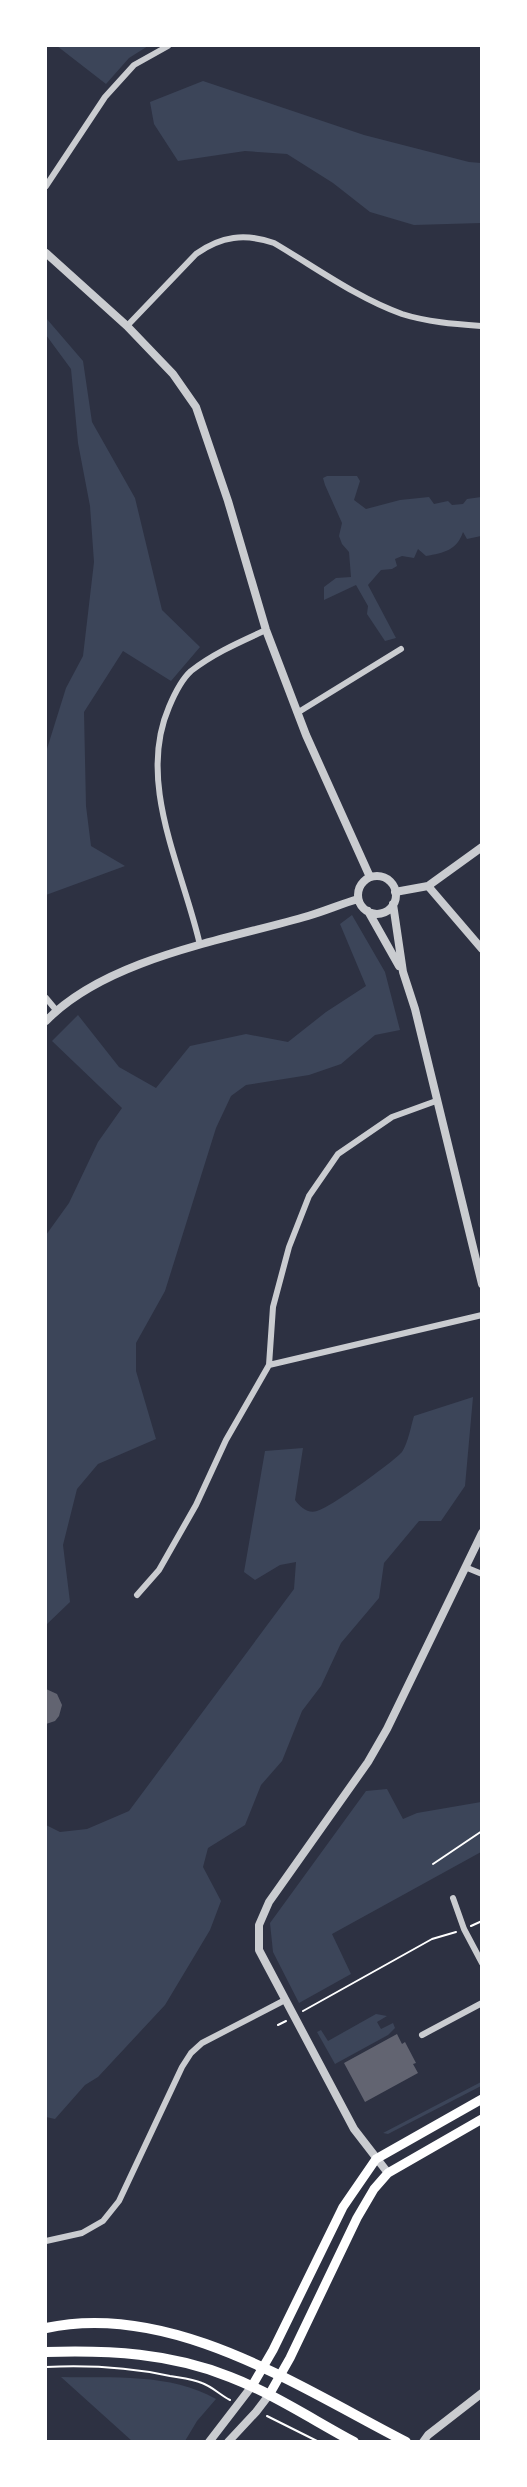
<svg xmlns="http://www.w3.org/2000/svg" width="527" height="2487" viewBox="0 0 527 2487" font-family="'Fira Sans',sans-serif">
	<rect width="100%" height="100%" fill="#2d3142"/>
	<!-- green -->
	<path fill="#3c4559" d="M 57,46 L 148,46 L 129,58 L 106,84 Z
		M 203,81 L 364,135 L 469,162 L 481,163 L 481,223 L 414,225 L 370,212 L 333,183 L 287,154 L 245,151 L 178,161 L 154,124 L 150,102 Z
		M 46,318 L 83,361 L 92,422 L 135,498 L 162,610 L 200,647 L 171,681 L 123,651 L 84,712 L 86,806 L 91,846 L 125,866 L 46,895 L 46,752 L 66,688 L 83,656 L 94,562 L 90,506 L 78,443 L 71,369 L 46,335 Z
		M 327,476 L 357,476 L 360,481 L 354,500 L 366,509 L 400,500 L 429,497 L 434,504 L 448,501 L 452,505 L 463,504 L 467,499 L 481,497 L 481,536 L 467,539 L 463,532 C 457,550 444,553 426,556 L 418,549 L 414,558 L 402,556 L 395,559 L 397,566 L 392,569 L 381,570 L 368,585 L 396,638 L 385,641 L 367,614 L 368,606 L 356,585 L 324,600 L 324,587 L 336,578 L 351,577 L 349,552 L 342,544 L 339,536 L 342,523 L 325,485 L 323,478 Z
		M 352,915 L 385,972 L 400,1030 L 375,1035 L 341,1064 L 309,1075 L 246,1085 L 231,1096 L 216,1128 L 165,1291 L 136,1343 L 136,1371 L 156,1439 L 98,1464 L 77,1489 L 63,1545 L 70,1602 L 46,1625 L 46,1235 L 69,1203 L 98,1142 L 122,1108 L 52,1041 L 78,1015 L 119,1067 L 156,1088 L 190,1046 L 246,1034 L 288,1042 L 326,1012 L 366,986 L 340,924 Z
		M 473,1397 L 465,1486 L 441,1521 L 419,1521 L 384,1563 L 379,1598 L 341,1643 L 321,1686 L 302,1711 L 282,1761 L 261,1785 L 245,1825 L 208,1848 L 203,1867 L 221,1901 L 210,1930 L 165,2005 L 98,2077 L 85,2085 L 55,2119 L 46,2117 L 46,1825 L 60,1832 L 87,1829 L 129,1811 L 294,1589 L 296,1562 L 280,1565 L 255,1580 L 244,1572 L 265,1451 L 303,1448 L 295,1500 C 300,1507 308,1514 317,1511 C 330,1508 393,1462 402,1452 C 408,1443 411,1426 414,1416 Z
		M 387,1789 L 403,1819 L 417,1813 L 481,1802 L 481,1852 L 332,1934 L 351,1974 L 299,2003 L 273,1952 L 270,1923 L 366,1791 Z
		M 376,2014 L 387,2016 L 377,2022 L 381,2029 L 393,2023 L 395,2028 L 388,2035 L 335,2064 L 317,2032 L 321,2030 L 328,2041 Z
		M 481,2082 L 481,2086 L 388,2134 L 383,2133 Z
		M 61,2377 C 112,2378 171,2373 216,2399 L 197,2421 L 185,2441 L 132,2441 Z"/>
	<!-- building -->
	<path fill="#626471" d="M 46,1689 L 57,1694 L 62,1705 L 59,1716 L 55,1721 L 46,1724 Z
		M 397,2034 L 402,2044 L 405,2042 L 416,2063 L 413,2064 L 418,2073 L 365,2102 L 344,2063 Z"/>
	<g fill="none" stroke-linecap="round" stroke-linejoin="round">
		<!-- path -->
		<path stroke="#fff" stroke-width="2" d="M 433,1864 L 482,1831
			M 471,1926 L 482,1921
			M 303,2011 L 432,1939 L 456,1932
			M 278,2025 L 286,2021
			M 46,2367 C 88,2365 128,2367 170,2376 C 181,2378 192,2379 202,2383 C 213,2387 220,2395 230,2400
			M 267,2416 L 319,2442"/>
		<!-- minor -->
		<path stroke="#caccd0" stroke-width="6" d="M 46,186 L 105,97 L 134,65 L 168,46
			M 127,326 L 196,254 C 221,236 245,233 274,243 C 315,267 357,298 402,314 C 427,322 455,324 482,326
			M 297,713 L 401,649
			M 200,945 C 183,869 136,783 169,707 C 174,695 181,680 191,671 C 214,653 240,642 266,630
			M 46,998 L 56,1010
			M 269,1365 L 482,1315
			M 465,1567 L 482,1574
			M 137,1595 L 159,1570 L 196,1505 L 226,1440 L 269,1365 L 273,1307 L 289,1247 L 309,1196 L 338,1154 L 392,1117 L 436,1101
			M 453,1898 L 464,1929 L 482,1963
			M 422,2035 L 482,2003
			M 46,2241 L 82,2233 L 103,2221 L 119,2201 L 182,2067 L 191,2053 L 202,2043 L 285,2000"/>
		<!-- tertiary -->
		<path stroke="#caccd0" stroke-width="8" d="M 46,253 L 127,326 L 173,374 L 196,407 L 228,501 L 266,630 L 306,735 L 370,877
			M358 895a19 19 0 1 1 38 0a19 19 0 1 1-38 0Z
			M 428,886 L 482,949
			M 395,892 L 428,886 L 482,847
			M 393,904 L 403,972 L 415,1009 L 482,1284
			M 368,911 L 399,966
			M 46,1021 C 107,958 226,940 308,916 C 325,911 341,904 358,899
			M 388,2173 L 354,2129 L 259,1950 L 259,1925 L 269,1902 L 368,1762 L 387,1729 L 482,1533
			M 209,2442 L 252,2386
			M 228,2442 L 256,2412 L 269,2395
			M 423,2442 L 428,2435 L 482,2393"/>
		<!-- secondary -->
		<path stroke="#fff" stroke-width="9" d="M 252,2386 L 273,2350 L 343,2207 L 376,2159 L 482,2099
			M 269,2395 L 290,2358 L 357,2218 L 374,2189 L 388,2173 L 482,2119"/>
		<!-- primary -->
		<path stroke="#fff" stroke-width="10" d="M 46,2328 C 171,2301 299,2387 406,2442
			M 46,2352 C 109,2350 171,2353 230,2377 C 274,2394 313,2420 354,2442"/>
	</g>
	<!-- border -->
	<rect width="527" height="2487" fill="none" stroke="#ffffff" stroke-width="94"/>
</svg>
